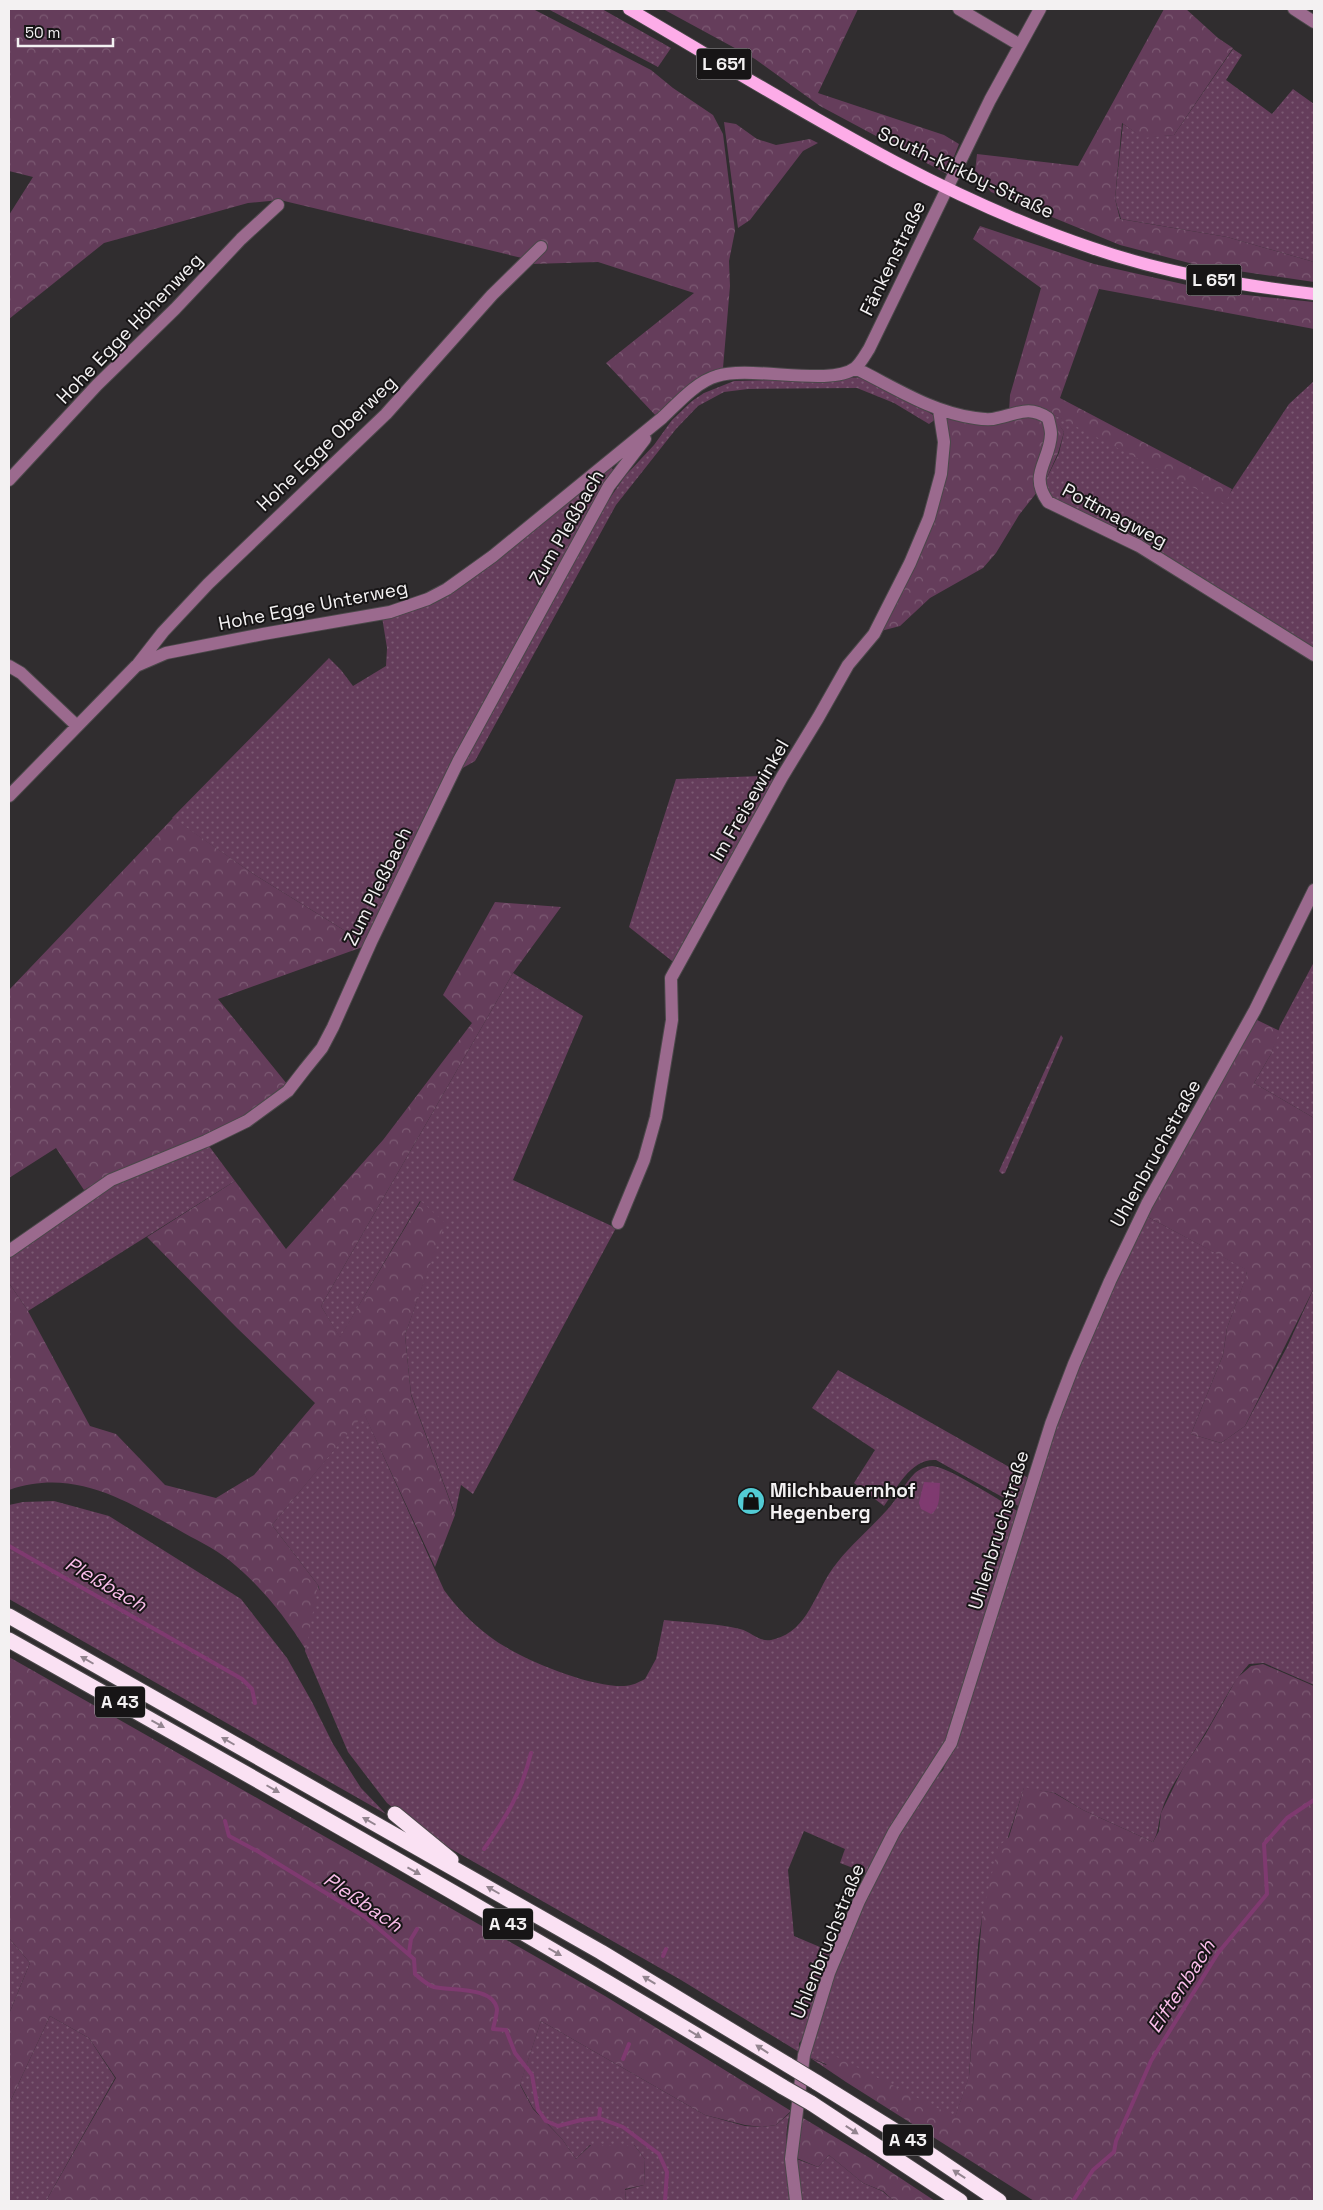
<svg xmlns="http://www.w3.org/2000/svg" width="1323" height="2210" viewBox="0 0 1323 2210" font-family="'Space Grotesk',sans-serif">
	<defs>
		<pattern id="grass-dots" width="8" height="8" patternUnits="userSpaceOnUse" patternTransform="scale(1.25)"><rect width="8" height="8" fill="#653d5b"/><path d="M2 2h.1M6 6h.1" fill="none" stroke="#7c5a73" stroke-width="1.8" stroke-linecap="round"/></pattern>
		<pattern id="forest-crowns" width="20" height="18" patternUnits="userSpaceOnUse" patternTransform="scale(1.25)"><rect width="20" height="18" fill="#653d5b"/><path d="M2 6a3 3 0 1 1 6 0M12 15a3 3 0 1 1 6 0" fill="none" stroke="#7c5a73"/></pattern>
	</defs>
	<rect width="100%" height="100%" fill="#302d2f"/>
	<!-- grass -->
	<path fill="url(#grass-dots)" d="M 548,9 L 602,9 L 671,48 L 658,67 Z
		M 1233,49 L 1242,55 L 1226,80 L 1272,114 L 1293,89 L 1314,104 L 1314,262 L 1227,237 L 1121,219 L 1115,199 L 1123,124 L 1143,137 L 1174,135 Z
		M 842,378 C 848,378 855,377 862,378 C 881,382 921,406 937,418 L 929,424 L 894,403 L 857,388 L 748,389 L 724,392 L 698,406 L 676,429 L 616,505 L 475,761 L 454,773 L 604,507 L 625,476 L 654,445 L 672,420 L 692,401 L 704,393 L 734,381 Z
		M 1314,381 L 1314,652 L 1071,511 L 1045,492 L 1045,482 L 1059,453 L 1064,432 L 1050,413 L 1228,496 L 1289,404 Z
		M 610,466 L 615,472 L 368,945 L 255,875 L 172,818 L 329,658 L 341,670 L 353,686 L 386,666 L 387,648 L 382,617 L 418,609 Z
		M 762,776 L 771,778 L 775,782 L 676,961 L 672,961 L 629,927 L 676,779 Z
		M 1314,962 L 1314,1118 L 1254,1083 L 1271,1054 L 1280,1026 Z
		M 513,973 L 583,1016 L 513,1180 L 616,1228 L 473,1494 L 461,1485 L 455,1514 L 411,1394 L 405,1335 L 444,1223 L 420,1201 L 340,1338 L 321,1306 Z
		M 1061,1035 L 1063,1038 L 1005,1173 L 1002,1174 L 999,1171 Z
		M 209,1146 L 235,1181 L 28,1311 L 9,1283 L 9,1256 L 113,1186 L 145,1171 Z
		M 1146,1216 L 1246,1269 L 1247,1275 L 1227,1328 L 1223,1355 L 1191,1434 L 1221,1443 L 1245,1426 L 1287,1347 L 1314,1288 L 1314,1685 L 1264,1663 L 1249,1664 C 1230,1685 1219,1711 1204,1735 C 1190,1760 1169,1785 1161,1813 C 1158,1824 1159,1831 1153,1842 L 1083,1810 L 1055,1793 L 1024,1788 L 982,1917 L 978,1945 L 969,2077 L 955,2118 L 809,2057 L 834,1975 L 865,1902 L 900,1828 L 926,1787 L 943,1770 L 959,1731 L 1045,1451 L 1113,1282 Z
		M 838,1370 L 1032,1480 L 1022,1508 L 936,1460 C 911,1458 897,1488 884,1506 L 854,1483 L 875,1450 L 812,1408 Z
		M 364,1413 L 444,1590 C 456,1607 472,1623 489,1636 C 517,1658 588,1687 624,1686 C 632,1686 639,1682 645,1679 L 656,1659 L 664,1620 C 689,1623 716,1623 740,1629 C 753,1632 759,1644 775,1639 C 808,1630 815,1593 833,1568 C 849,1546 870,1529 887,1510 C 898,1498 904,1484 915,1473 C 920,1469 926,1466 932,1466 C 947,1466 1002,1502 1019,1512 L 955,1728 L 869,1874 L 840,1863 L 845,1849 L 804,1831 L 788,1870 L 794,1936 L 834,1953 L 804,2038 L 799,2043 L 799,2052 L 681,1980 L 430,1837 L 387,1803 L 348,1752 L 305,1651 L 317,1585 L 320,1591 L 318,1585 L 272,1525 Z
		M 54,1501 L 109,1516 L 241,1599 L 287,1658 L 312,1702 L 333,1744 L 352,1774 L 361,1788 L 386,1814 L 9,1599 L 9,1505 L 23,1502 Z
		M 9,1938 L 30,1963 L 9,2014 Z
		M 50,2016 L 89,2038 L 115,2078 L 46,2201 L 9,2201 L 9,2104 Z
		M 541,2021 L 705,2115 L 745,2126 L 762,2127 L 776,2125 L 790,2113 C 782,2140 789,2173 793,2201 L 626,2201 L 625,2190 L 644,2185 L 645,2159 L 634,2145 L 590,2145 L 576,2159 L 562,2139 L 533,2108 L 520,2084 Z
		M 829,2155 L 863,2183 L 882,2191 L 894,2201 L 799,2201 L 794,2158 L 818,2167 Z"/>
	<!-- forest -->
	<path fill="url(#forest-crowns)" d="M 9,9 L 533,9 L 651,70 L 673,88 L 713,115 L 723,134 L 735,231 L 729,261 L 730,286 L 723,368 L 693,385 L 658,418 L 606,363 L 694,293 L 598,262 L 531,264 L 522,258 L 280,200 L 248,203 L 104,243 L 9,319 L 9,215 L 33,177 L 9,171 Z
		M 663,9 L 858,9 L 818,93 L 944,135 L 959,144 L 947,174 L 820,106 L 755,59 Z
		M 1164,9 L 1186,9 L 1218,38 L 1233,48 L 1174,135 L 1143,138 L 1122,123 L 1115,199 L 1120,219 L 1227,237 L 1314,262 L 1314,282 L 1197,265 L 1120,245 L 991,192 L 975,172 L 977,154 L 1078,166 Z
		M 724,122 L 736,124 L 757,139 L 776,145 L 810,139 L 818,143 L 803,151 L 750,220 L 738,228 Z
		M 980,226 L 1094,264 L 1218,292 L 1314,302 L 1314,329 L 1099,289 L 1060,398 L 1232,489 L 1225,504 L 1052,414 L 1064,432 L 1058,453 L 1045,482 L 1019,515 L 996,553 L 983,568 L 930,598 L 900,626 L 877,632 L 934,519 L 950,445 L 943,406 C 961,415 990,418 1009,412 L 1010,395 L 1041,288 L 973,239 Z
		M 173,818 L 255,875 L 368,945 L 218,999 L 287,1084 L 245,1119 L 98,1182 L 84,1190 L 56,1148 L 9,1178 L 9,990 Z
		M 495,902 L 561,907 L 513,973 L 321,1306 L 340,1337 L 421,1201 L 445,1223 L 405,1335 L 411,1395 L 455,1515 L 435,1567 L 364,1414 L 272,1525 L 318,1585 L 306,1650 C 285,1616 260,1585 229,1560 C 214,1548 194,1539 177,1529 C 123,1499 73,1468 9,1490 L 9,1283 L 28,1311 L 90,1426 L 116,1434 L 165,1485 L 216,1498 L 254,1475 L 315,1403 L 237,1328 L 147,1237 L 235,1181 L 286,1249 L 383,1140 L 472,1023 L 443,995 Z
		M 1253,1018 L 1280,1031 L 1271,1054 L 1254,1083 L 1314,1118 L 1314,1288 L 1245,1426 L 1221,1443 L 1191,1434 L 1223,1355 L 1227,1328 L 1247,1274 L 1245,1269 L 1146,1216 Z
		M 9,1657 L 605,1996 L 791,2111 L 776,2125 L 762,2127 L 745,2125 L 705,2115 L 541,2021 L 520,2085 L 533,2109 L 562,2139 L 576,2159 L 591,2145 L 634,2145 L 645,2159 L 644,2185 L 625,2189 L 626,2201 L 46,2201 L 116,2078 L 89,2038 L 50,2016 L 9,2104 L 9,2014 L 30,1963 L 9,1938 Z
		M 1263,1664 L 1314,1686 L 1314,2201 L 1034,2201 L 846,2082 L 809,2057 L 826,2065 L 833,2055 L 955,2117 L 969,2076 L 982,1917 L 998,1847 L 1009,1837 L 1024,1787 L 1054,1793 L 1083,1810 L 1153,1842 L 1159,1831 L 1161,1813 L 1183,1768 L 1204,1737 L 1237,1678 L 1251,1666 Z
		M 803,2118 L 870,2158 L 935,2201 L 894,2201 L 883,2191 L 863,2183 L 829,2155 L 818,2167 L 794,2157 Z"/>
	<!-- water -->
	<path fill="#7f3a70" d="M 924,1482 L 940,1483 C 939,1494 941,1508 931,1514 L 921,1509 L 919,1503 Z"/>
	<g fill="none" stroke-linecap="round" stroke-linejoin="round">
		<!-- stream -->
		<path stroke="#7f3a70" stroke-width="4" d="M 9,1546 L 242,1679 L 252,1689 L 255,1703
			M 225,1821 L 229,1836 L 259,1852 L 365,1917 L 414,1959 L 415,1974 C 421,1979 427,1985 434,1987 C 451,1991 493,1986 497,2009 C 497,2015 494,2023 493,2029 L 506,2030 L 515,2053 L 532,2075 L 538,2110 L 546,2121 L 558,2126 L 581,2120 L 599,2118 L 623,2127 L 659,2154 L 667,2172 L 665,2201
			M 484,1849 C 507,1816 521,1793 531,1753
			M 409,1953 L 411,1939 L 417,1929
			M 663,1956 L 666,1949
			M 623,2059 L 629,2044
			M 599,2118 L 600,2109
			M 1073,2201 L 1093,2170 L 1114,2152 L 1116,2141 L 1151,2061 L 1218,1953 L 1267,1894 L 1264,1844 L 1287,1818 L 1314,1800"/>
		<defs>
			<path id="minor" d="M 959,9 L 1020,45
				M 1294,9 L 1314,22
				M 855,368 C 894,387 931,412 975,418 C 981,419 991,420 997,418 C 1018,414 1028,405 1048,418 C 1049,423 1051,429 1051,434 C 1050,462 1028,474 1048,502 L 1139,546 L 1314,655
				M 9,480 L 97,385 L 175,309 L 241,239 L 278,205
				M 138,664 L 163,632 L 208,584 L 386,414 L 492,295 L 541,247
				M 9,666 L 21,673 L 76,725
				M 9,796 L 136,666 L 166,653 L 263,634 L 390,612 L 428,599 L 447,589 L 493,556 L 662,418 C 678,403 696,382 717,376 C 749,365 831,387 855,368 C 861,363 865,355 869,349 L 990,100 L 1040,9
				M 618,1223 L 644,1160 L 656,1117 L 672,1020 L 671,978 L 782,777 L 818,718 L 848,665 L 874,634 L 910,563 L 929,518 L 941,474 L 944,442 L 939,410
				M 9,1251 L 111,1180 L 206,1141 L 247,1121 L 288,1091 L 305,1069 L 322,1048 L 333,1027 L 371,942 L 458,762 L 609,486 L 645,439
				M 796,2201 L 791,2159 L 804,2055 L 829,1973 L 859,1901 L 894,1832 L 951,1743 L 1051,1424 L 1074,1364 L 1110,1281 L 1147,1204 L 1255,1010 L 1314,890"/>
			<path id="major" d="M 629,9 C 779,96 927,193 1092,248 C 1164,273 1239,285 1314,294"/>
			<path id="highway" d="M 9,1616 L 601,1952 L 788,2065
				M 9,1640 C 269,1786 528,1933 783,2087
				M 395,1814 L 451,1860
				M 816,2082 L 900,2134 L 999,2201
				M 811,2103 L 960,2201"/>
		</defs>
		<!-- minor casing -->
		<use href="#minor" stroke="#4b484a" stroke-width="14"/>
		<!-- major casing -->
		<use href="#major" stroke="#4b484a" stroke-width="14"/>
		<!-- highway casing -->
		<use href="#highway" stroke="#4b484a" stroke-width="17"/>
		<!-- minor -->
		<use href="#minor" stroke="#9b6a8e" stroke-width="12"/>
		<!-- major -->
		<use href="#major" stroke="#fdace8" stroke-width="12"/>
		<!-- highway -->
		<use href="#highway" stroke="#fae1f3" stroke-width="15"/>
		<defs>
			<path id="highway-bridge" d="M 788,2065 L 816,2082
				M 783,2087 L 811,2103"/>
		</defs>
		<!-- highway-bridge casing -->
		<use href="#highway-bridge" stroke="#4b484a" stroke-width="17" stroke-linecap="butt"/>
		<!-- highway-bridge -->
		<use href="#highway-bridge" stroke="#fae1f3" stroke-width="15"/>
	</g>
	<!-- one-way arrows -->
	<defs><path id="oneway-solid" d="M-6-.8H1V-3.2L6.5 0L1 3.2V.8H-6Z" transform="scale(1.25)"/></defs>
	<g fill="#948590">
		<use href="#oneway-solid" transform="translate(87 1660) rotate(-150)"/>
		<use href="#oneway-solid" transform="translate(158 1724) rotate(29)"/>
		<use href="#oneway-solid" transform="translate(228 1741) rotate(-150)"/>
		<use href="#oneway-solid" transform="translate(273 1789) rotate(30)"/>
		<use href="#oneway-solid" transform="translate(369 1821) rotate(-150)"/>
		<use href="#oneway-solid" transform="translate(414 1871) rotate(29)"/>
		<use href="#oneway-solid" transform="translate(493 1890) rotate(-150)"/>
		<use href="#oneway-solid" transform="translate(555 1952) rotate(30)"/>
		<use href="#oneway-solid" transform="translate(649 1980) rotate(-149)"/>
		<use href="#oneway-solid" transform="translate(695 2034) rotate(31)"/>
		<use href="#oneway-solid" transform="translate(762 2049) rotate(-147)"/>
		<use href="#oneway-solid" transform="translate(852 2130) rotate(33)"/>
		<use href="#oneway-solid" transform="translate(959 2174) rotate(-147)"/>
	</g>
	<!-- icons -->
	<defs>
		<symbol id="shop-disc" viewBox="-11 -11 22 22"><circle r="9.5" fill="#52ccd5" stroke="#171516"/><path d="M-5-2.5h2.3a2.7 3.5 0 0 1 5.4 0H5L5.5 6h-11ZM-1.5-2.5h3a1.5 2.3 0 0 0-3 0Z" fill="#111"/></symbol>
	</defs>
	<g fill-rule="evenodd">
		<use href="#shop-disc" x="735" y="1485" width="32" height="32"/>
	</g>
	<g text-anchor="middle" stroke-width="4" stroke-linejoin="round" paint-order="stroke">
		<!-- shield labels -->
		<g fill="#171516" stroke="#b1afb0" stroke-width="1">
			<rect x="696.5" y="48.5" width="55" height="31" rx="4"/>
			<rect x="1186.5" y="264.5" width="55" height="31" rx="4"/>
			<rect x="95" y="1686.5" width="50" height="31" rx="4"/>
			<rect x="483" y="1908.5" width="50" height="31" rx="4"/>
			<rect x="883" y="2124.5" width="50" height="31" rx="4"/>
		</g>
		<g font-size="18" font-weight="bold" fill="#f3f1f2">
			<text x="724" y="70">L 651</text>
			<text x="1214" y="286">L 651</text>
			<text x="120" y="1708">A 43</text>
			<text x="508" y="1930">A 43</text>
			<text x="908" y="2146">A 43</text>
		</g>
		<!-- street labels -->
		<g font-size="19" fill="#f3f1f2" stroke="#171516">
			<text transform="translate(966 172) rotate(25)" y="7">South-Kirkby-Straße</text>
			<text transform="translate(892 258) rotate(-64)" y="7">Fänkenstraße</text>
			<text transform="translate(129 328) rotate(-46)" y="7">Hohe Egge Höhenweg</text>
			<text transform="translate(326 443) rotate(-44)" y="7">Hohe Egge Oberweg</text>
			<text transform="translate(1115 515) rotate(28)" y="7">Pottmagweg</text>
			<text transform="translate(566 527) rotate(-60)" y="7">Zum Pleßbach</text>
			<text transform="translate(313 605) rotate(-11)" y="7">Hohe Egge Unterweg</text>
			<text transform="translate(749 800) rotate(-60)" y="7">Im Freisewinkel</text>
			<text transform="translate(377 886) rotate(-64)" y="7">Zum Pleßbach</text>
			<text transform="translate(1155 1153) rotate(-61)" y="7">Uhlenbruchstraße</text>
			<text transform="translate(998 1530) rotate(-73)" y="7">Uhlenbruchstraße</text>
			<text transform="translate(827 1941) rotate(-68)" y="7">Uhlenbruchstraße</text>
		</g>
		<!-- poi labels -->
		<g font-size="19" font-weight="bold" fill="#f3f1f2" stroke="#171516" text-anchor="start">
			<text x="770" y="1497">Milchbauernhof<tspan x="770" dy="22">Hegenberg</tspan></text>
		</g>
		<!-- water labels -->
		<g font-size="20" font-style="italic" fill="#f9bde9" stroke="#171516">
			<text transform="translate(106 1584) rotate(30)" y="7">Pleßbach</text>
			<text transform="translate(363 1902) rotate(34)" y="7">Pleßbach</text>
			<text transform="translate(1181 1986) rotate(-57)" y="7">Elftenbach</text>
		</g>
	</g>
	<!-- border -->
	<rect width="1323" height="2210" fill="none" stroke="#f3f1f2" stroke-width="20"/>
	<!-- scale -->
	<path d="M18 38v8h95v-8" fill="none" stroke="#f3f1f2" stroke-width="2.5"/>
	<text x="25" y="38" font-size="15" fill="#f3f1f2" stroke="#171516" stroke-width="4" paint-order="stroke">50 m</text>
</svg>
